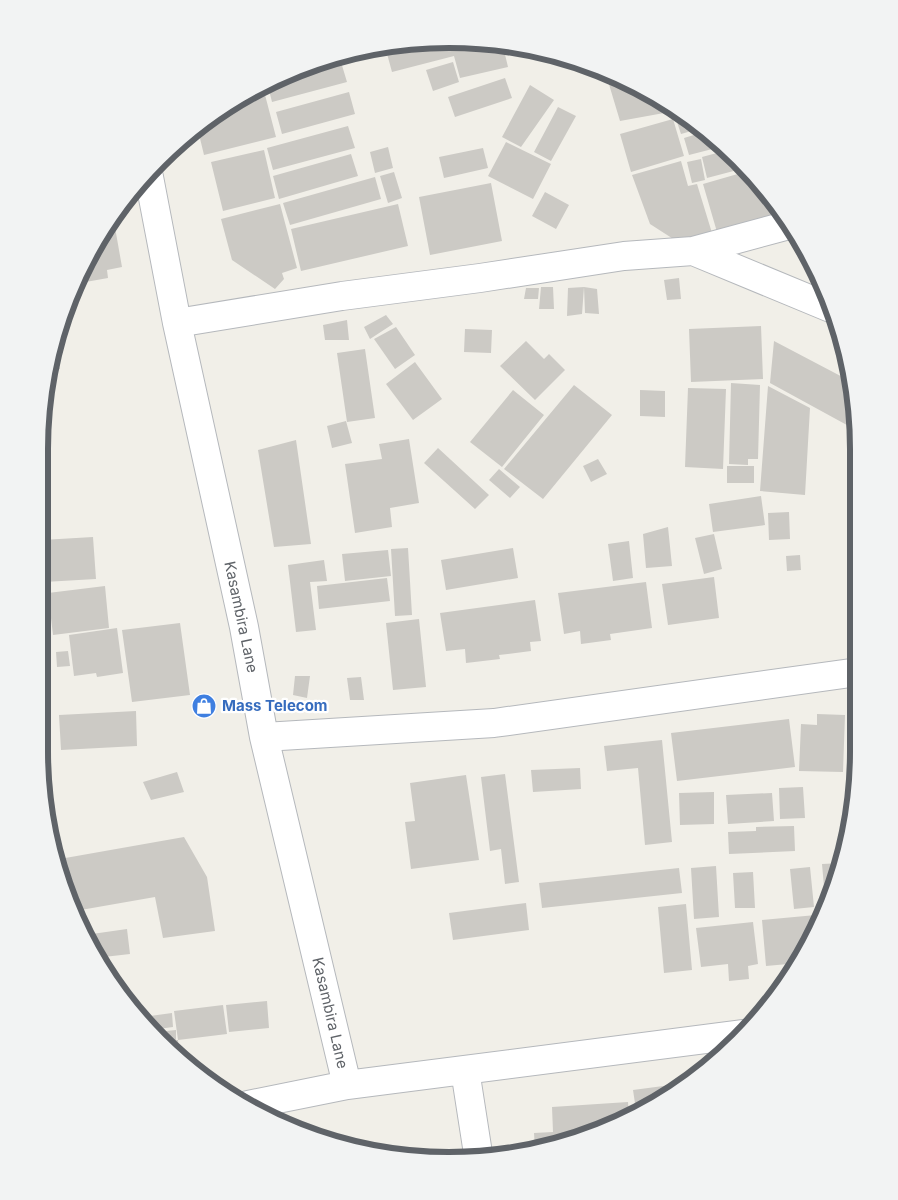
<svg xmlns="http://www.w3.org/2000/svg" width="898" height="1200" viewBox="0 0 898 1200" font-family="Inter,sans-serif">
	<rect width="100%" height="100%" fill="#f1efe8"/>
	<!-- building -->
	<path fill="#cccac5" d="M 429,40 L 502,42 L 508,67 L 460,78 L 454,56 L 392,72 L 386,50 Z
		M 336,55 L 337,58 L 317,64 L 316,63 Z
		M 341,62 L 347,82 L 272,102 L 267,82 Z
		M 453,62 L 459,82 L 433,91 L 426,70 Z
		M 605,71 L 654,94 L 659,97 L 664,113 L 620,121 Z
		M 505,78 L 512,98 L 455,117 L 448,97 Z
		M 530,85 L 554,100 L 521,147 L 502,137 Z
		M 264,91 L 276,137 L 204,155 L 197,126 L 244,96 Z
		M 349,92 L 355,114 L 282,134 L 276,112 Z
		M 558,107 L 576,116 L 551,161 L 534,152 Z
		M 672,107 L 702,128 L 681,134 Z
		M 673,119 L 684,156 L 631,172 L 620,134 Z
		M 348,126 L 355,148 L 273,170 L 267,148 Z
		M 707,131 L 724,146 L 689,155 L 684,138 Z
		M 506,142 L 551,164 L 533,199 L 488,176 Z
		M 388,147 L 393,168 L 375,173 L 370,152 Z
		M 483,148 L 488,168 L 444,178 L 439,157 Z
		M 264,150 L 275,198 L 223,211 L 211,162 Z
		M 728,150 L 745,168 L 707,178 L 702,157 Z
		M 351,154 L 358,176 L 279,199 L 273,176 Z
		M 701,159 L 705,180 L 692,183 L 687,162 Z
		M 681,161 L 688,186 L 697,184 L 712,233 L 678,242 L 650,224 L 632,175 Z
		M 748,171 L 775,199 L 783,213 L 717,232 L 703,184 Z
		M 394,172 L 402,198 L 388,203 L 380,176 Z
		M 375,177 L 381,199 L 290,225 L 283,203 Z
		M 491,183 L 502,241 L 430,255 L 419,197 Z
		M 545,192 L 569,205 L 556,229 L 532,216 Z
		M 280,204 L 297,268 L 282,273 L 284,279 L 275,289 L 232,260 L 221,219 Z
		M 398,204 L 408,246 L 301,271 L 291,229 Z
		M 113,216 L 122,267 L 107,270 L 108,278 L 80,283 L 108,221 Z
		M 679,278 L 681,299 L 667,300 L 664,280 Z
		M 541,287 L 553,287 L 554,309 L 539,309 Z
		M 584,287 L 582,314 L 567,316 L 568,288 Z
		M 584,287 L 597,289 L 599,314 L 585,313 Z
		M 526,288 L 539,288 L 538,299 L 524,299 Z
		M 386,315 L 393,324 L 370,339 L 364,327 Z
		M 347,320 L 349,340 L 325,340 L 323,325 Z
		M 761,326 L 763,379 L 691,382 L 689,329 Z
		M 396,327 L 415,355 L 395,369 L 374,339 Z
		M 465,329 L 492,330 L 491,353 L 464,352 Z
		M 526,341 L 544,359 L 549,354 L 565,370 L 535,400 L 500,366 Z
		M 774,341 L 852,382 L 856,395 L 856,430 L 770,383 Z
		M 54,345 L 60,369 L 48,372 L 52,346 Z
		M 365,349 L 375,418 L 347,422 L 337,353 Z
		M 415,362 L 442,399 L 413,420 L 386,384 Z
		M 731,383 L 760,385 L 758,459 L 748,459 L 748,465 L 729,464 Z
		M 574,385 L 612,415 L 543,499 L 504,469 Z
		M 768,386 L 810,408 L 805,495 L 760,491 Z
		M 688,388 L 726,389 L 723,469 L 685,467 Z
		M 513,390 L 544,415 L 502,467 L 470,442 Z
		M 640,390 L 665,391 L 665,417 L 640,416 Z
		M 346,421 L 352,443 L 332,448 L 327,426 Z
		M 409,439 L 419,503 L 390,508 L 392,527 L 355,533 L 345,464 L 382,459 L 379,444 Z
		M 296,440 L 311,544 L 274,547 L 258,450 Z
		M 438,448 L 489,495 L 475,509 L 424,463 Z
		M 598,459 L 607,474 L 591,482 L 583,466 Z
		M 727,466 L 754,466 L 754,483 L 727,483 Z
		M 499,469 L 520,487 L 510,498 L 489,480 Z
		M 761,496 L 765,525 L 713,532 L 709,504 Z
		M 789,512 L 790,539 L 769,540 L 768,513 Z
		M 668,527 L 672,566 L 646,568 L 643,534 Z
		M 714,534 L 722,569 L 704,574 L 695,538 Z
		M 93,537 L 96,579 L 44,582 L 42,540 Z
		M 629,541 L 633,578 L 613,581 L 608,544 Z
		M 408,548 L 412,615 L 395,616 L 391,549 Z
		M 513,548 L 518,578 L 446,590 L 441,560 Z
		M 388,550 L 391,576 L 345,581 L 342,554 Z
		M 800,555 L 801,570 L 787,571 L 786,556 Z
		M 324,560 L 327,581 L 310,582 L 316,630 L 296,632 L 288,565 Z
		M 714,577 L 719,618 L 668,625 L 662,584 Z
		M 387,578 L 390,601 L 319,609 L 317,586 Z
		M 646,582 L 652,628 L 610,634 L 611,640 L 581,644 L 580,631 L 564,634 L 558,593 Z
		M 105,586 L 109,628 L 53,635 L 48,593 Z
		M 535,600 L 541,641 L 530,642 L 531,651 L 499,655 L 500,659 L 466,663 L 465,649 L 446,651 L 440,613 Z
		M 419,619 L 426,687 L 393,690 L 386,623 Z
		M 180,623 L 190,695 L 132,702 L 122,630 Z
		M 117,628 L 123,673 L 97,677 L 96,673 L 74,676 L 69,635 Z
		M 68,651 L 70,666 L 57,667 L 56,652 Z
		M 39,655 L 45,679 L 39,680 Z
		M 295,676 L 310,676 L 307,698 L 293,695 Z
		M 361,677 L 364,700 L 350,700 L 347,678 Z
		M 136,711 L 137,746 L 61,750 L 59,715 Z
		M 39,714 L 45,714 L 55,813 L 47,814 L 39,751 Z
		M 817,714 L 845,715 L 843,772 L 799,771 L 801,724 L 817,725 Z
		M 789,719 L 795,767 L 677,781 L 671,733 Z
		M 662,740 L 672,842 L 645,845 L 638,768 L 607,771 L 604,746 Z
		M 580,768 L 581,789 L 533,792 L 531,770 Z
		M 177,772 L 184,792 L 151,800 L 143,782 Z
		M 505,774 L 519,882 L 505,884 L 501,849 L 490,851 L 481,777 Z
		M 466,775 L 479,860 L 411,869 L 405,822 L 415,821 L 410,783 Z
		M 803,787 L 805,818 L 780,819 L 779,788 Z
		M 714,792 L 714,824 L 680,825 L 679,793 Z
		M 772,793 L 774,821 L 728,824 L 726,795 Z
		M 794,826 L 795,851 L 729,854 L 728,832 L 756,831 L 756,827 Z
		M 184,837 L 207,877 L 215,931 L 163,938 L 155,897 L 75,911 L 54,860 Z
		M 842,863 L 838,883 L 826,909 L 822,864 Z
		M 716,866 L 719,917 L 694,919 L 691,868 Z
		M 810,867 L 814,907 L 794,909 L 790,869 Z
		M 679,868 L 682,893 L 542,908 L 539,883 Z
		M 753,872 L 755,908 L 735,908 L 733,873 Z
		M 526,903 L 529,930 L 453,940 L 449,913 Z
		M 686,904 L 692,970 L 664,973 L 658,907 Z
		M 816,915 L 817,928 L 804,956 L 799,963 L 766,966 L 762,920 Z
		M 753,922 L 758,964 L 748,966 L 749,979 L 729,981 L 728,964 L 701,967 L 696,928 Z
		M 127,929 L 130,954 L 95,958 L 85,935 Z
		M 267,1001 L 269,1028 L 229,1032 L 226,1005 Z
		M 223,1005 L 227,1034 L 178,1040 L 174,1011 Z
		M 172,1013 L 173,1027 L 151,1030 L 150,1016 Z
		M 176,1030 L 176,1040 L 178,1040 L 179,1055 L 166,1047 L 166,1031 Z
		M 708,1068 L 704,1071 L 700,1075 L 699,1069 Z
		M 686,1083 L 636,1110 L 633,1090 Z
		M 628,1102 L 629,1114 L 581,1139 L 535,1149 L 534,1133 L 553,1132 L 552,1107 Z"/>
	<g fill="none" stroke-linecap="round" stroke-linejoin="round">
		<defs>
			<path id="street" d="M 149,177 L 177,323 L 244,627 L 264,737 L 347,1085
				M 693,251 L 789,225
				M 177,323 L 342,296 L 480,278 L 624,256 L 693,251 L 833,309
				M 264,737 L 494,723 L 858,672
				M 465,1070 L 479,1160
				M 248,1105 L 347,1085 L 744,1034"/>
		</defs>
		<!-- street casing -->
		<use href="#street" stroke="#b5b8bc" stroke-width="30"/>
		<!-- street -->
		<use href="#street" stroke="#fff" stroke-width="28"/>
	</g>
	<!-- icons -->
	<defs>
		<symbol id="shop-disc" viewBox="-11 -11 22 22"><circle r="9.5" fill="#3f7fe0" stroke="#fff"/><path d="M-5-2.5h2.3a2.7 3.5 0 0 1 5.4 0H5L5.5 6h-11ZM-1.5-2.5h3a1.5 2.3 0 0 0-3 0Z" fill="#fff"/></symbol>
	</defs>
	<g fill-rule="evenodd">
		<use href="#shop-disc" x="190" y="692" width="28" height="28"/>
	</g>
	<g text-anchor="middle" stroke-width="4.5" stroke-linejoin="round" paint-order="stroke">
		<!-- street labels -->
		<g font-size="15" fill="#5f6368" stroke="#fff">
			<text transform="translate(241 617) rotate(78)" y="5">Kasambira Lane</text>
			<text transform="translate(330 1013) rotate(77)" y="5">Kasambira Lane</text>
		</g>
		<!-- shop labels -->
		<g font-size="15" font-weight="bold" fill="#366cbe" stroke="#fff" text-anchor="start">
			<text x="222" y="711">Mass Telecom</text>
		</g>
	</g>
	<!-- crop -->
	<path d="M0 0H898V1200H0ZM449 48H449A401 401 0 0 1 850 449V751A401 401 0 0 1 449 1152H449A401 401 0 0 1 48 751V449A401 401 0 0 1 449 48Z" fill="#f2f3f3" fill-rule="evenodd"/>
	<path fill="none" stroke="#5f6368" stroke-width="6" d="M449 48H449A401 401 0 0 1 850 449V751A401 401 0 0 1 449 1152H449A401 401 0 0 1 48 751V449A401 401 0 0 1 449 48Z"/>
</svg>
